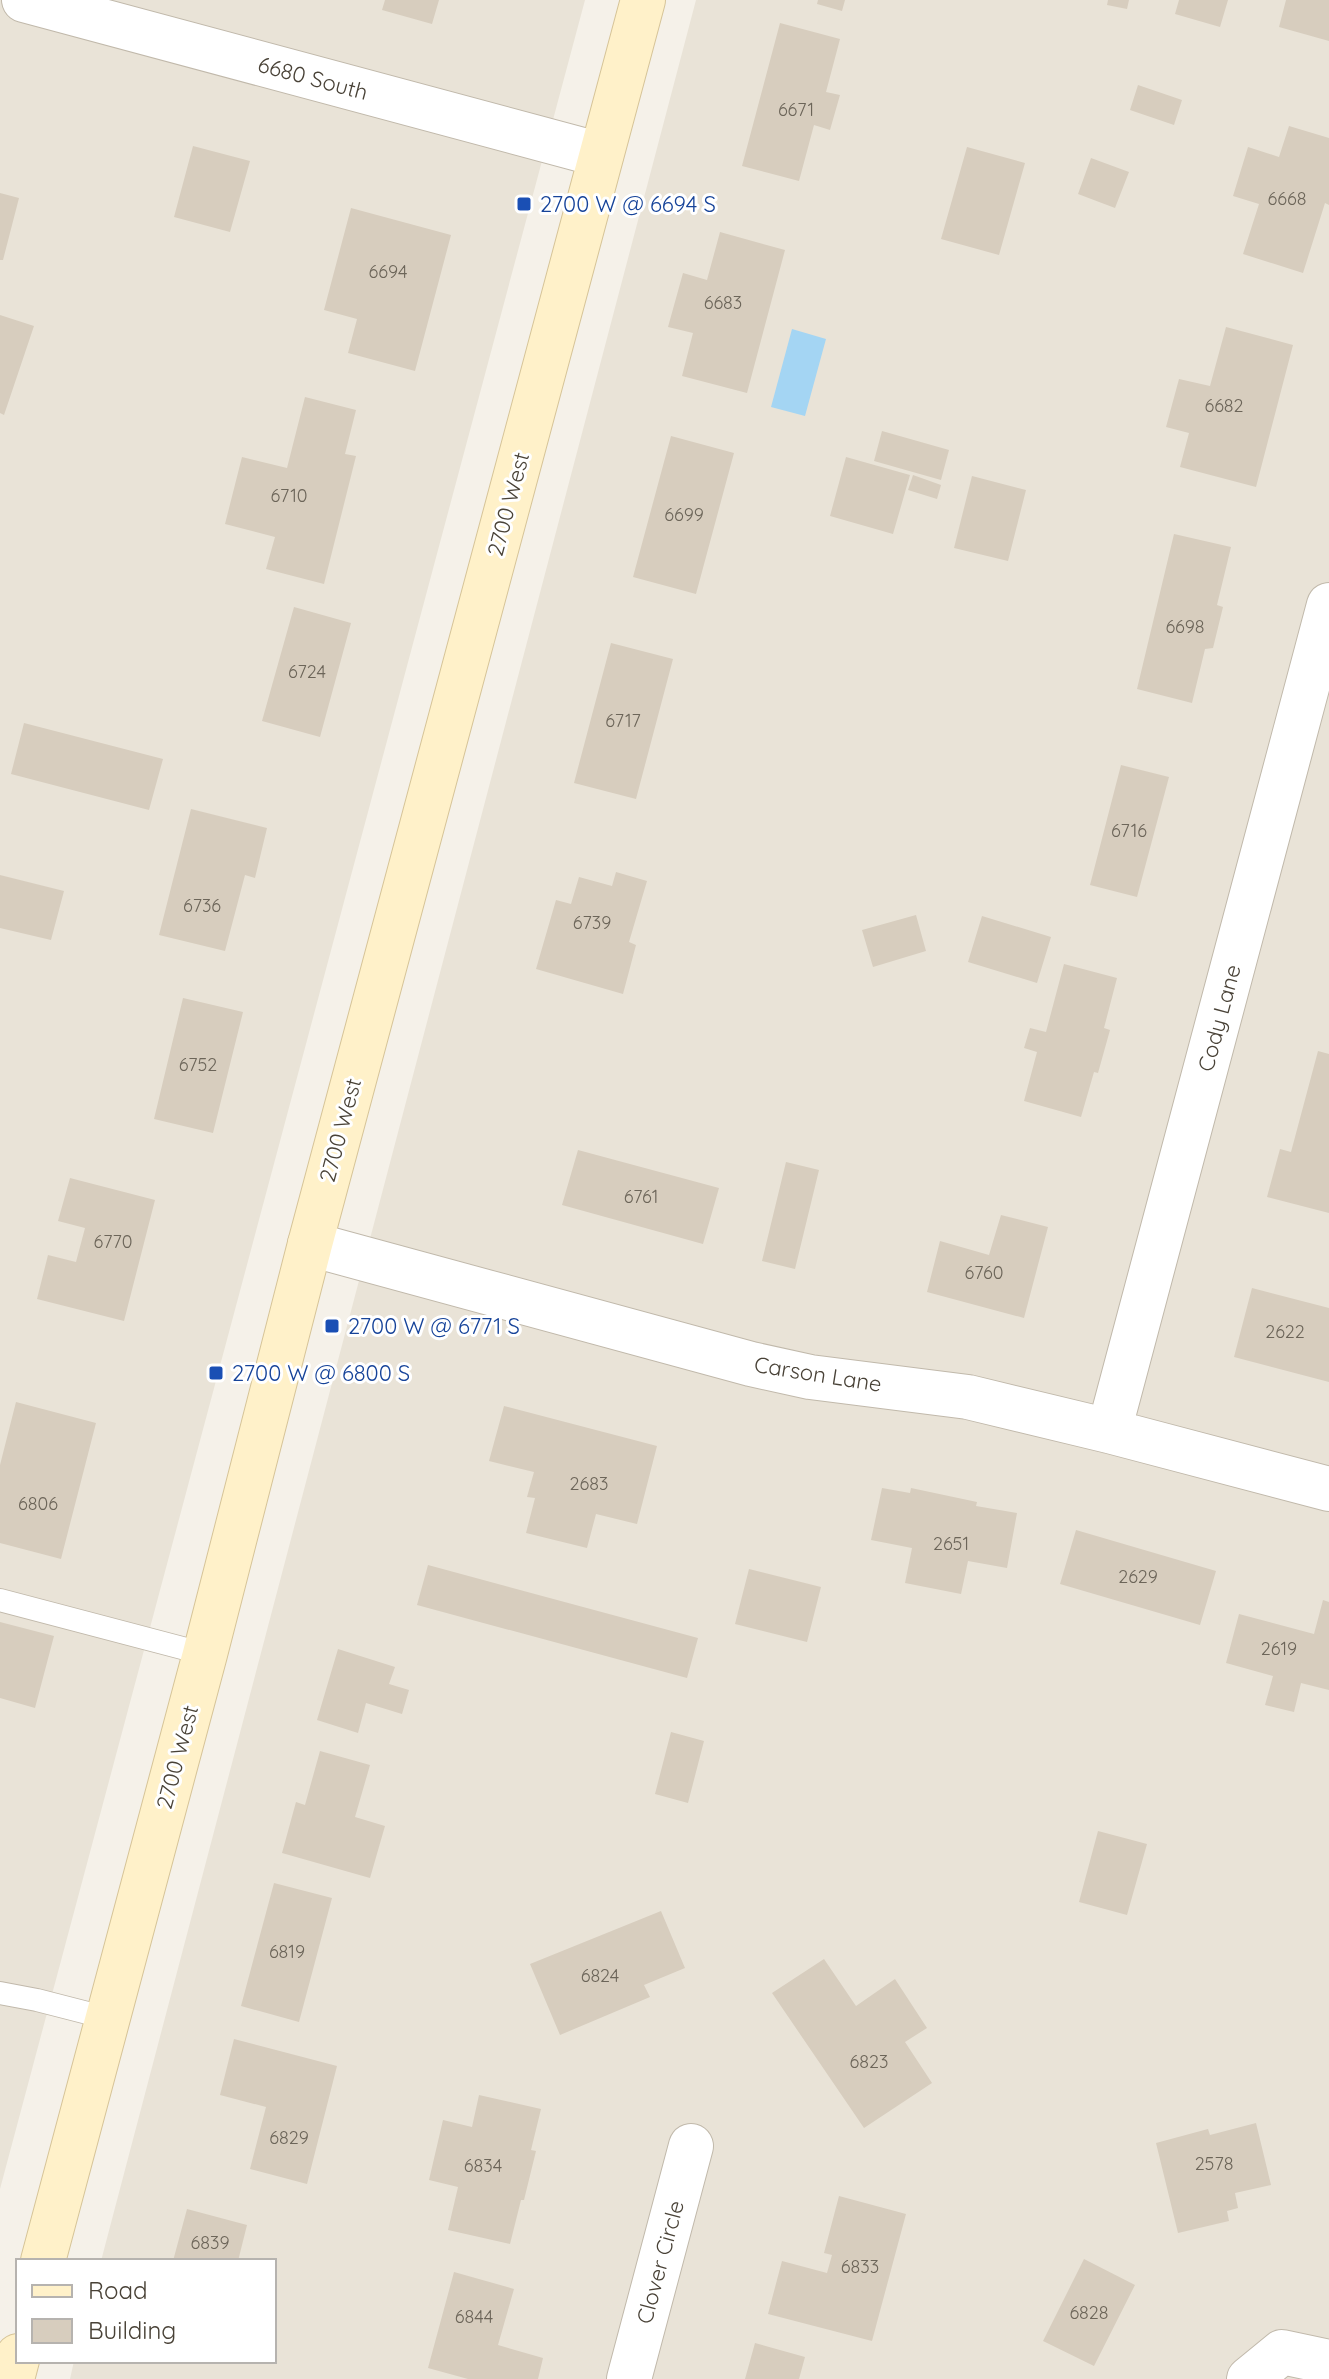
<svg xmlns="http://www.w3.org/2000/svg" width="1329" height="2379" viewBox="0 0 1329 2379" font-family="Quicksand,sans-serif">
	<rect width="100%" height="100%" fill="#f5f1e9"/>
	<!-- residential -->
	<path fill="#e9e3d7" d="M 0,0 L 585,0 L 0,2189 Z
		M 696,0 L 1329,0 L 1329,2379 L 70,2379 L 74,2361 L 274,2361 L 274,2261 L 101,2261 Z"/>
	<!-- water -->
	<path fill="#a4d5f3" d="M 792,329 L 826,339 L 805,416 L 771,407 Z"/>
	<!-- building -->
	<path fill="#d7cdbe" d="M 385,0 L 439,0 L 432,24 L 382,10 Z
		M 818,0 L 845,0 L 842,11 L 817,4 Z
		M 1108,0 L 1129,0 L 1127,9 L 1107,5 Z
		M 1179,0 L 1228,0 L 1220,27 L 1175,14 Z
		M 1286,0 L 1329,0 L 1329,41 L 1279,27 Z
		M 780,23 L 840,39 L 826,92 L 840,95 L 830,130 L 814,125 L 799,181 L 742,166 Z
		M 1138,85 L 1182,100 L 1174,125 L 1130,110 Z
		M 1289,126 L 1329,138 L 1329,205 L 1325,203 L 1303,273 L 1243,254 L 1259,204 L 1233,196 L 1248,147 L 1279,157 Z
		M 193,146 L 250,161 L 230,232 L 174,217 Z
		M 967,147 L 1025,163 L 999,255 L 941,239 Z
		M 1091,158 L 1129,172 L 1115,208 L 1078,194 Z
		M 0,193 L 19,198 L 3,260 L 0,260 Z
		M 351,208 L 451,235 L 415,371 L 348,353 L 357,319 L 324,310 Z
		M 720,232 L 785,250 L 747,393 L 682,376 L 693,333 L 668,327 L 683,273 L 707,280 Z
		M 0,315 L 34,326 L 4,415 L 0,413 Z
		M 1226,327 L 1293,345 L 1256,487 L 1180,467 L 1189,433 L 1166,427 L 1179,379 L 1210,386 Z
		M 305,397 L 356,410 L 345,454 L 356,456 L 324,584 L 266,569 L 275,537 L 225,524 L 242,457 L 287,468 Z
		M 882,431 L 949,450 L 941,480 L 874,461 Z
		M 671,436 L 734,453 L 696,594 L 633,577 Z
		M 846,457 L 910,475 L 893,534 L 830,516 Z
		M 913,475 L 941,485 L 937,499 L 908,490 Z
		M 972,476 L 1026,490 L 1008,561 L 954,548 Z
		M 1174,534 L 1231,547 L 1217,605 L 1223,607 L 1213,648 L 1205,649 L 1192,703 L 1137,689 Z
		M 294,607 L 351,623 L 320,737 L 262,721 Z
		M 611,643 L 673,659 L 636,799 L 574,783 Z
		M 24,723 L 163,759 L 149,810 L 11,774 Z
		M 1121,765 L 1169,777 L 1137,897 L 1090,885 Z
		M 191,809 L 267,828 L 255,878 L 245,875 L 225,951 L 159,935 Z
		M 616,872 L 647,881 L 629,942 L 636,945 L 623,994 L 536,969 L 556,900 L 571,904 L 579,877 L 612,886 Z
		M 0,875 L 64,891 L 51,940 L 0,928 Z
		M 916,915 L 926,951 L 873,967 L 862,930 Z
		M 982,916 L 1051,937 L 1037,983 L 968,962 Z
		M 1064,964 L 1117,978 L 1104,1028 L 1110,1030 L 1098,1073 L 1094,1072 L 1081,1117 L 1024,1101 L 1037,1052 L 1024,1048 L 1030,1028 L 1046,1032 Z
		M 183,998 L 243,1012 L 213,1133 L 154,1119 Z
		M 1318,1051 L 1329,1054 L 1329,1213 L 1267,1197 L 1280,1149 L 1291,1152 Z
		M 578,1150 L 719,1188 L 703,1244 L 562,1205 Z
		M 786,1162 L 819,1170 L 795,1269 L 762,1261 Z
		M 70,1178 L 155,1200 L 124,1321 L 37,1299 L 48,1255 L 76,1262 L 85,1228 L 58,1221 Z
		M 1001,1215 L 1048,1227 L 1024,1318 L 927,1292 L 940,1241 L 989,1255 Z
		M 1252,1288 L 1329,1308 L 1329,1382 L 1234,1357 Z
		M 16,1402 L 96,1423 L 61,1559 L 0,1543 L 0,1465 Z
		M 504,1406 L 657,1446 L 637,1524 L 596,1514 L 587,1548 L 526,1533 L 535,1498 L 527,1497 L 534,1472 L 489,1461 Z
		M 882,1488 L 910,1493 L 911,1488 L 977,1502 L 976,1506 L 1017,1513 L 1007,1568 L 968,1561 L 961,1594 L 905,1583 L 912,1548 L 871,1540 Z
		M 1076,1530 L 1216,1571 L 1200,1625 L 1060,1584 Z
		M 428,1565 L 698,1638 L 687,1678 L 417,1605 Z
		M 749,1569 L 821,1587 L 807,1642 L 735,1624 Z
		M 1323,1600 L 1329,1602 L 1329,1690 L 1301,1683 L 1294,1712 L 1265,1705 L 1273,1676 L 1226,1663 L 1239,1614 L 1314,1634 Z
		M 0,1622 L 54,1636 L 35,1708 L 0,1698 Z
		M 338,1649 L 395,1667 L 389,1684 L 409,1690 L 402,1714 L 366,1703 L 358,1733 L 317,1720 Z
		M 671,1732 L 704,1741 L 688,1803 L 655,1794 Z
		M 320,1751 L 370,1765 L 355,1817 L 385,1826 L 370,1878 L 282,1853 L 296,1802 L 305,1805 Z
		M 1098,1831 L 1147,1844 L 1127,1915 L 1079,1902 Z
		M 274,1883 L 332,1898 L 299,2022 L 241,2006 Z
		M 661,1911 L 685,1968 L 644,1985 L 650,1997 L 560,2035 L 530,1964 Z
		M 824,1959 L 856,2006 L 895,1979 L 927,2028 L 905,2042 L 932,2083 L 864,2128 L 772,1993 Z
		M 234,2039 L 337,2066 L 307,2184 L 250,2169 L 266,2107 L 220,2095 Z
		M 479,2095 L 541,2109 L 531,2150 L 536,2151 L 524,2200 L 521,2200 L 510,2244 L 448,2230 L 458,2187 L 429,2180 L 443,2120 L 472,2127 Z
		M 1256,2123 L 1271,2185 L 1235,2193 L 1238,2208 L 1227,2211 L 1229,2221 L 1178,2233 L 1156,2143 L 1208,2129 L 1210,2135 Z
		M 839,2196 L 906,2214 L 872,2341 L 768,2314 L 782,2261 L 827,2273 L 832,2255 L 824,2253 Z
		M 187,2209 L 247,2225 L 238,2261 L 173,2261 Z
		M 1084,2259 L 1135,2285 L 1094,2366 L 1043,2341 Z
		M 454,2272 L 514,2289 L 498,2345 L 543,2358 L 538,2379 L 468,2379 L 428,2368 Z
		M 755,2343 L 805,2357 L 799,2379 L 745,2379 Z"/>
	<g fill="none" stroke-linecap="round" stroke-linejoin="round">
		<defs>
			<path id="lane" d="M 0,1600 L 205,1654
				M 0,1993 L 37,2000 L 107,2018"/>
			<path id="street" d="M 24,0 L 601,155
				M 310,1244 L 751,1364 L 810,1377 L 968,1397 L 1109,1431 L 1329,1489
				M 1109,1431 L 1329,605
				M 629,2379 L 691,2146
				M 1249,2379 L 1282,2352 L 1329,2362"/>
			<path id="secondary" d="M 43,2261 L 205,1654 L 310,1244 L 643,0
				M 12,2379 L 18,2356"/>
		</defs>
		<!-- lane casing -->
		<use href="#lane" stroke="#c1b9ab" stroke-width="24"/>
		<!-- street casing -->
		<use href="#street" stroke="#c1b9ab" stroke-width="46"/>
		<!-- secondary casing -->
		<use href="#secondary" stroke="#d6c498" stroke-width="46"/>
		<!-- lane -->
		<use href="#lane" stroke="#fff" stroke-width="22"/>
		<!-- street -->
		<use href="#street" stroke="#fff" stroke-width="44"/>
		<!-- secondary -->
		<use href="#secondary" stroke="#fff1c9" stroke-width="44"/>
	</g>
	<!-- markers -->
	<g fill="#1a4fb4" stroke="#fff" stroke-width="3">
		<rect x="516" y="196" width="16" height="16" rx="4"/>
		<rect x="324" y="1318" width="16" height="16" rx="4"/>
		<rect x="208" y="1365" width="16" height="16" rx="4"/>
	</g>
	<g text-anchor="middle" stroke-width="6" stroke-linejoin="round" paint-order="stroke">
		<!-- number labels -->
		<g font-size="18" fill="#6c6559">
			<text x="796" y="116">6671</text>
			<text x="1287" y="205">6668</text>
			<text x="388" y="278">6694</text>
			<text x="723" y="309">6683</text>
			<text x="1224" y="412">6682</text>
			<text x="289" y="502">6710</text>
			<text x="684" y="521">6699</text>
			<text x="1185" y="633">6698</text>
			<text x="307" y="678">6724</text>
			<text x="623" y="727">6717</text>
			<text x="1129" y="837">6716</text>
			<text x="202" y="912">6736</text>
			<text x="592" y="929">6739</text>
			<text x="198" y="1071">6752</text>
			<text x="641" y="1203">6761</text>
			<text x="113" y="1248">6770</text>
			<text x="984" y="1279">6760</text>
			<text x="1285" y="1338">2622</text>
			<text x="589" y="1490">2683</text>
			<text x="38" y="1510">6806</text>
			<text x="951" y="1550">2651</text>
			<text x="1138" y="1583">2629</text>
			<text x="1279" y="1655">2619</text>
			<text x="287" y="1958">6819</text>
			<text x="600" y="1982">6824</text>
			<text x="869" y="2068">6823</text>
			<text x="289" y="2144">6829</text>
			<text x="1214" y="2170">2578</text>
			<text x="483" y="2172">6834</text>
			<text x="210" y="2249">6839</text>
			<text x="860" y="2273">6833</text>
			<text x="1089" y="2319">6828</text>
			<text x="474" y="2323">6844</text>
		</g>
		<!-- street labels -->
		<g font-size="22" fill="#494237" stroke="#fff">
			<text transform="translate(313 78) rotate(15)" y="8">6680 South</text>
			<text transform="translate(508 504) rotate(-75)" y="8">2700 West</text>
			<text transform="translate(1219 1018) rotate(-75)" y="8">Cody Lane</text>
			<text transform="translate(340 1130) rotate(-75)" y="8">2700 West</text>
			<text transform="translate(818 1374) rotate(9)" y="8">Carson Lane</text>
			<text transform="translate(177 1757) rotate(-75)" y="8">2700 West</text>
			<text transform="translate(660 2262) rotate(-75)" y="8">Clover Circle</text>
		</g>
		<!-- transit labels -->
		<g font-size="22" fill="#164399" stroke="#fff" text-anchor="start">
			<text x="540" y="212">2700 W @ 6694 S</text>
			<text x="348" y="1334">2700 W @ 6771 S</text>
			<text x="232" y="1381">2700 W @ 6800 S</text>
		</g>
	</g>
	<!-- legend -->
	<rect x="16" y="2259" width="260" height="104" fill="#ffffff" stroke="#b6b3af" stroke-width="2"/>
	<rect x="32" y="2285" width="40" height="12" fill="#fff1c9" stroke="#b6b3af" stroke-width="2"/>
	<text x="88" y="2299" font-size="24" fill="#494237">Road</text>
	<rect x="32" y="2319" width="40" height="24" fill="#d7cdbe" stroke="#b6b3af" stroke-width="2"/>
	<text x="88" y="2339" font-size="24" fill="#494237">Building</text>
</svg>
